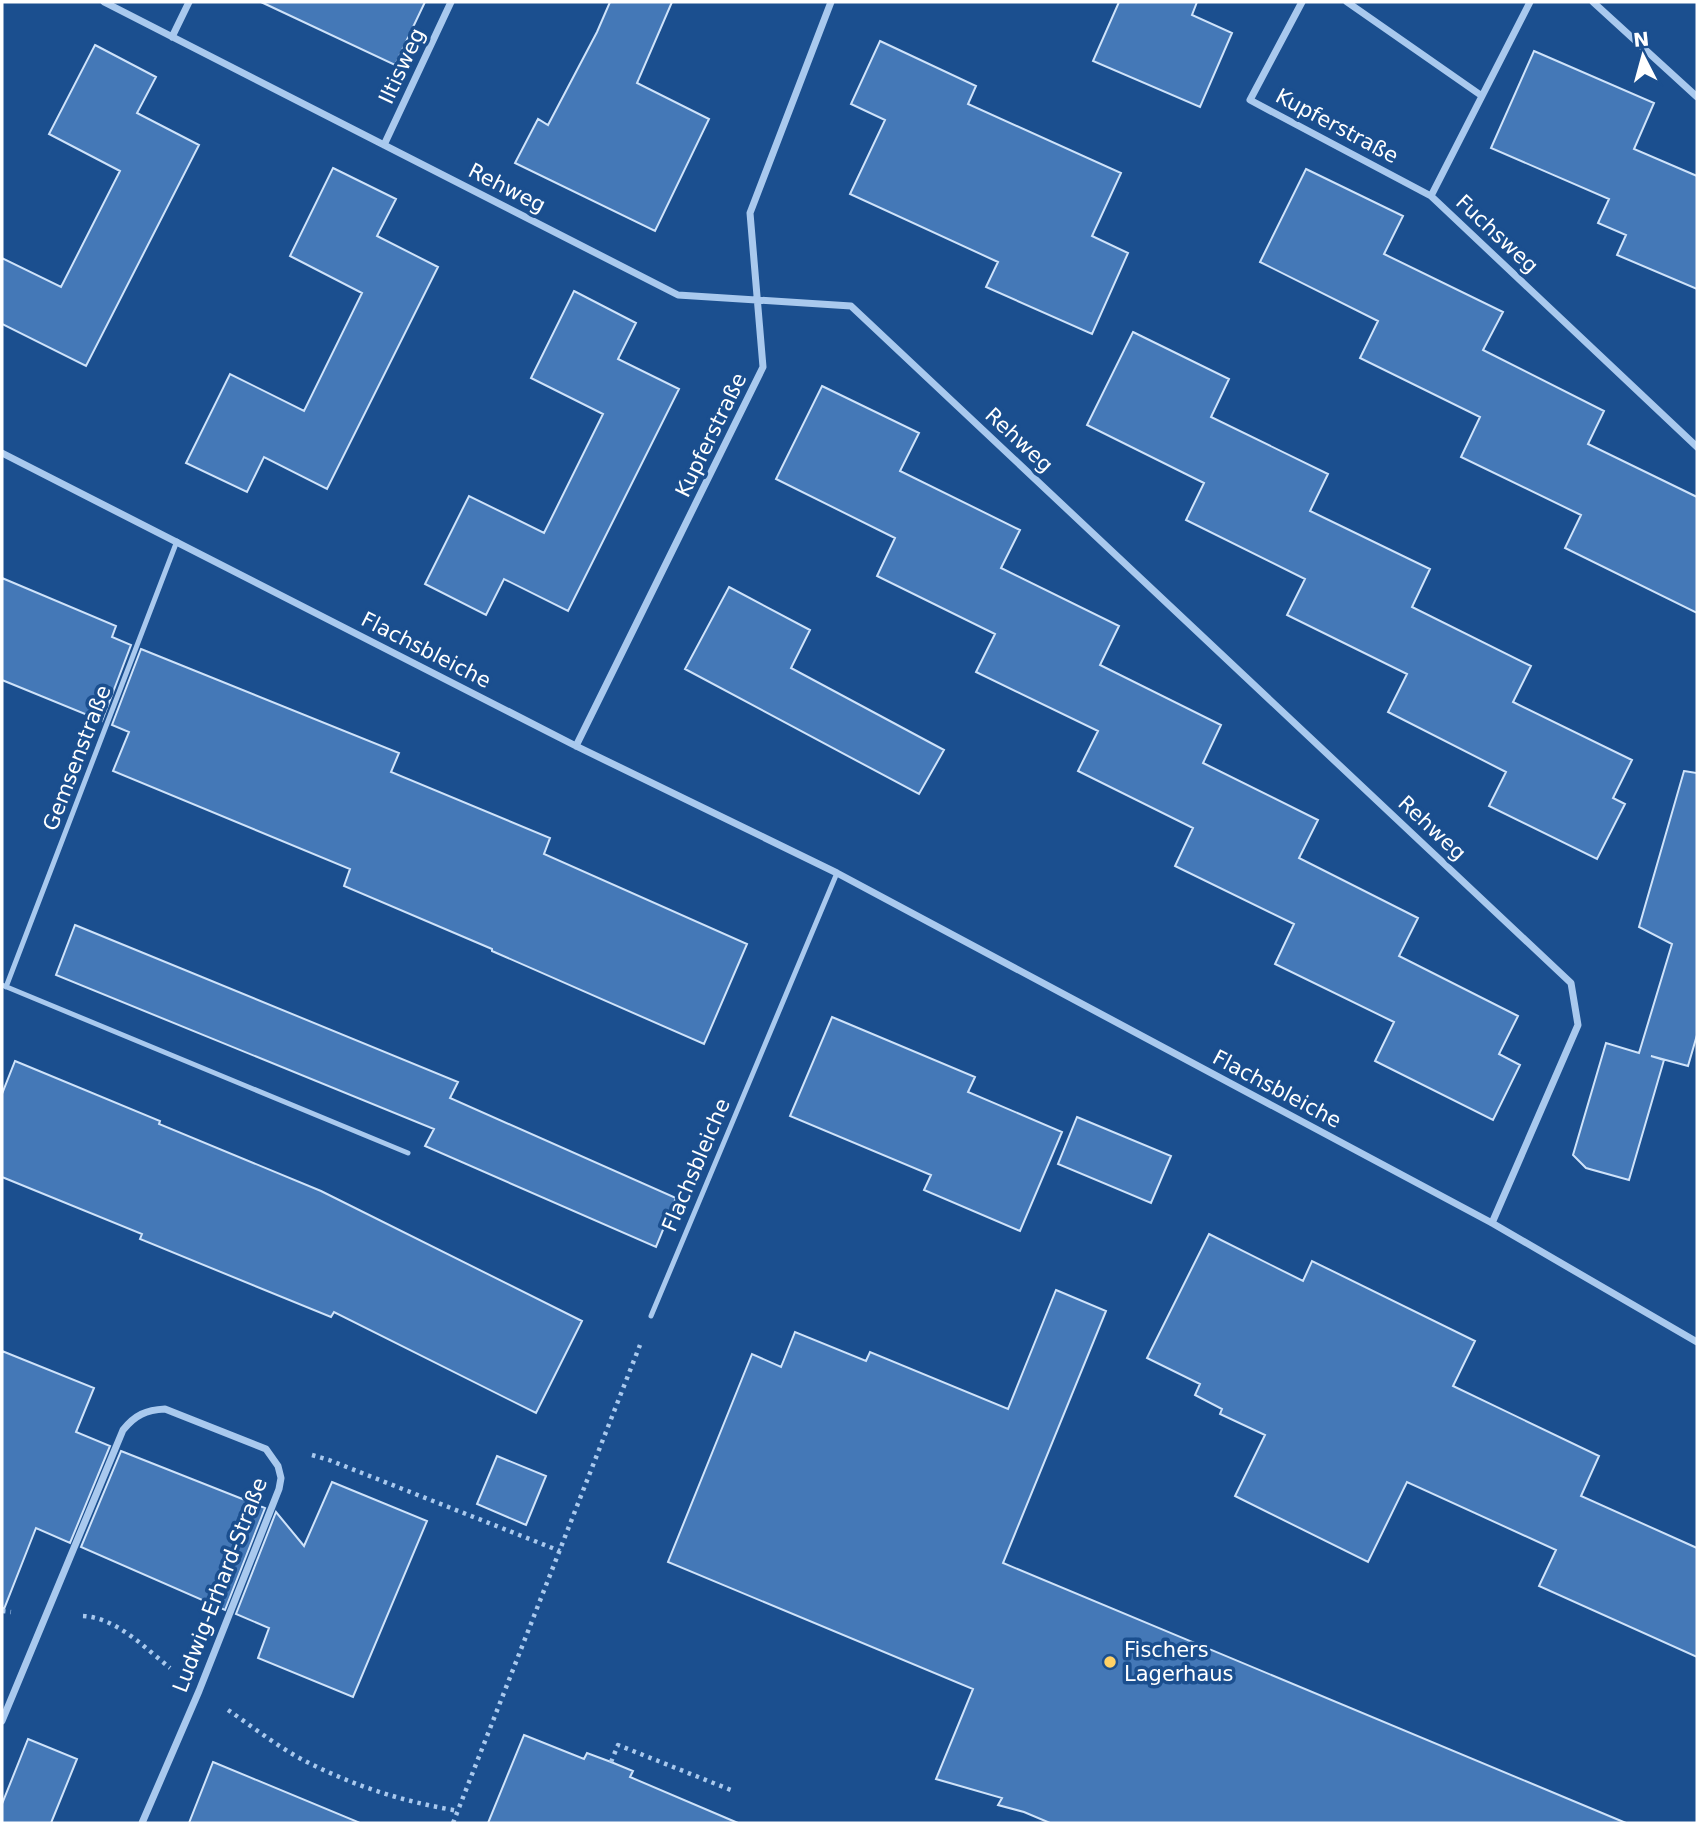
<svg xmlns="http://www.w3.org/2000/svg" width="1699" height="1825" viewBox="0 0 1699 1825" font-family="'DejaVu Sans',sans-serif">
	<rect width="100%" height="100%" fill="#1b4f8f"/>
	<!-- building -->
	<path fill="#4478b7" stroke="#cfe3fa" stroke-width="2" d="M 261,2 L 425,2 L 395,65 Z
		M 610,2 L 672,2 L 637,83 L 709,119 L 655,231 L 515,163 L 538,119 L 548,125 L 597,32 Z
		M 1119,2 L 1197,2 L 1192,15 L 1232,33 L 1200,107 L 1093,61 Z
		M 880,41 L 976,86 L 968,104 L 1121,173 L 1092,236 L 1128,253 L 1092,334 L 986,287 L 998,262 L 850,194 L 885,120 L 851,104 Z
		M 95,45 L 156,77 L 137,113 L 199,145 L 86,366 L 2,324 L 2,258 L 61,287 L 120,171 L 49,134 Z
		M 1534,51 L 1654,103 L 1634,149 L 1697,176 L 1697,289 L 1617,255 L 1626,235 L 1598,223 L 1609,199 L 1491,148 Z
		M 333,168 L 396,199 L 377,236 L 438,267 L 327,489 L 264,457 L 247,492 L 186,463 L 230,374 L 304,411 L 362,293 L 290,256 Z
		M 1306,169 L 1403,216 L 1384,254 L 1503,312 L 1483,350 L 1604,411 L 1588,444 L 1697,497 L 1697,613 L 1565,548 L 1581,515 L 1461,457 L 1480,417 L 1360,358 L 1378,321 L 1260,262 Z
		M 574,291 L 636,323 L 618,359 L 679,389 L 568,611 L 504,579 L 486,615 L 425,584 L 469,496 L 544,533 L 603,414 L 531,378 Z
		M 1133,332 L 1229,379 L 1211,417 L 1328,474 L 1310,511 L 1430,569 L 1412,607 L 1531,666 L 1513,702 L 1632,760 L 1613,798 L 1625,804 L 1597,859 L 1489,806 L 1506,772 L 1388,712 L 1407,674 L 1287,615 L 1305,579 L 1186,520 L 1204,483 L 1087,425 Z
		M 822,386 L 919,433 L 900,471 L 1020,530 L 1001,568 L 1119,626 L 1100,665 L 1221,725 L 1203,763 L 1318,820 L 1299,858 L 1418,918 L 1399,956 L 1518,1016 L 1499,1054 L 1520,1065 L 1493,1120 L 1375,1061 L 1394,1022 L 1275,964 L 1294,924 L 1175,866 L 1193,828 L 1078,771 L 1098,731 L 976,672 L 995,634 L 877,576 L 895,538 L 776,479 Z
		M 2,578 L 116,626 L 112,637 L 131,645 L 102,721 L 2,680 Z
		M 729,587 L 810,630 L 791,668 L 944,750 L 919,794 L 685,669 Z
		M 141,649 L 399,753 L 391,772 L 550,838 L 544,854 L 747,944 L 704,1044 L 492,951 L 492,949 L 344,886 L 350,869 L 113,771 L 129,732 L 112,725 Z
		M 1684,771 L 1697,773 L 1697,1035 L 1688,1066 L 1651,1056 L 1664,1060 L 1629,1180 L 1586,1168 L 1573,1155 L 1606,1043 L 1639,1053 L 1672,944 L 1639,927 Z
		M 75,925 L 458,1082 L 450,1098 L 676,1198 L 656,1247 L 425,1146 L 434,1129 L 56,975 Z
		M 832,1017 L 975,1077 L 968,1092 L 1062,1132 L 1020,1231 L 924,1190 L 931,1175 L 790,1116 Z
		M 15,1061 L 160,1121 L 159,1124 L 321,1191 L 582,1321 L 536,1413 L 334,1312 L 331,1317 L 140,1239 L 142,1234 L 2,1177 L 2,1094 Z
		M 1077,1117 L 1171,1156 L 1151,1203 L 1058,1164 Z
		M 1209,1234 L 1303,1281 L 1312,1261 L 1475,1341 L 1453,1386 L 1599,1456 L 1581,1496 L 1697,1548 L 1697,1657 L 1539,1586 L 1556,1550 L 1407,1482 L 1368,1562 L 1235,1496 L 1265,1435 L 1220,1414 L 1222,1409 L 1195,1395 L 1200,1384 L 1147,1358 Z
		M 1056,1290 L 1106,1311 L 1003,1563 L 1626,1823 L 1050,1823 L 1024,1812 L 998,1805 L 1002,1798 L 936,1779 L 973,1689 L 668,1562 L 752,1354 L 781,1367 L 795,1332 L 866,1361 L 870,1352 L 1008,1409 Z
		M 2,1351 L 94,1388 L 76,1432 L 110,1446 L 70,1543 L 36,1528 L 4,1609 L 2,1608 Z
		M 121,1451 L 265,1508 L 225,1610 L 81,1547 Z
		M 497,1456 L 546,1476 L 526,1525 L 477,1504 Z
		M 332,1482 L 427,1521 L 353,1697 L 258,1658 L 269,1628 L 236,1614 L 276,1512 L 304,1546 Z
		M 524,1735 L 584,1759 L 587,1753 L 611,1762 L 633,1771 L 630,1777 L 738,1823 L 488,1823 Z
		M 28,1739 L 77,1759 L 51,1823 L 2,1823 L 2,1804 Z
		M 213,1762 L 358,1822 L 357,1823 L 189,1823 Z"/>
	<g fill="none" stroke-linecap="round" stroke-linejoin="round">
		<!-- path -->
		<path stroke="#a9c9ee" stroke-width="4.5" stroke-dasharray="3.5 5" stroke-linecap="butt" d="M 312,1455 L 329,1460 L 560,1551
			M 2,1611 L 11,1612
			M 83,1616 C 117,1618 145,1648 170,1668
			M 228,1710 C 253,1727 278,1747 305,1761 C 354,1786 404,1802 459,1811
			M 611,1762 L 618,1745 L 731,1790
			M 453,1823 L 640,1345"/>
		<!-- lane -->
		<path stroke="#a9c9ee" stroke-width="5" d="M 2,985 L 408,1153
			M 6,987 L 177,541
			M 651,1316 L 837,873"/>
		<!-- street -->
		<path stroke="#a9c9ee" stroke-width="7" d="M 104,2 L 678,295 L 851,306 L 1571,983 L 1578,1025 L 1492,1223
			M 1302,2 L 1250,100 L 1431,196 L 1697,447
			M 1347,2 L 1482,96
			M 1593,2 L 1697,97
			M 172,37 L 189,2
			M 384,145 L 451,2
			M 1431,196 L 1530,2
			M 2,453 L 576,746 L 837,873 L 1492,1223 L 1697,1342
			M 576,746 L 763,367 L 750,213 L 831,2
			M 2,1721 L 123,1430 C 135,1415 146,1410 165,1409 L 266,1449 L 278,1466 L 281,1478 L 279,1489 L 199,1691 L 142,1823"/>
	</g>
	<!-- markers -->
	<circle fill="#ffd166" stroke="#1b4f8f" stroke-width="2.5" cx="1110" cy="1662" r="7"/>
	<g text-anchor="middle" stroke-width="7" stroke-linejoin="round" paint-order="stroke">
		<!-- street labels -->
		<g font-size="21" fill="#fff" stroke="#1b4f8f">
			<text transform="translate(402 66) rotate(-65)" y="7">Iltisweg</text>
			<text transform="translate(1337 126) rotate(28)" y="7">Kupferstraße</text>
			<text transform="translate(507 188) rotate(27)" y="7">Rehweg</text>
			<text transform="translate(1497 234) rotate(43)" y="7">Fuchsweg</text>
			<text transform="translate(711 435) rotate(-64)" y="7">Kupferstraße</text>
			<text transform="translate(1019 440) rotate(43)" y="7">Rehweg</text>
			<text transform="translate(426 650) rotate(27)" y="7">Flachsbleiche</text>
			<text transform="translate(77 758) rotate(-69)" y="7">Gemsenstraße</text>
			<text transform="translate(1432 828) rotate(43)" y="7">Rehweg</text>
			<text transform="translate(1277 1089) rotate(28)" y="7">Flachsbleiche</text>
			<text transform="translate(696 1165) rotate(-67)" y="7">Flachsbleiche</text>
			<text transform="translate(220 1585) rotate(-69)" y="7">Ludwig-Erhard-Straße</text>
		</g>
		<!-- poi labels -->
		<g font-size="21" fill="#fff" stroke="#1b4f8f" text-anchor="start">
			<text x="1124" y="1657">Fischers<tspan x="1124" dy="24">Lagerhaus</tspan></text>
		</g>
	</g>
	<!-- border -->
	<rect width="1699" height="1825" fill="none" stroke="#ffffff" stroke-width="7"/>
	<!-- north arrow -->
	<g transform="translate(1643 56) rotate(354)" stroke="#1b4f8f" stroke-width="5" paint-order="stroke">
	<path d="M0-5L12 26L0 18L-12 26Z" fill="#ffffff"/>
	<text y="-10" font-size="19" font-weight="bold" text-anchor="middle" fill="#ffffff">N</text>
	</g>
</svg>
